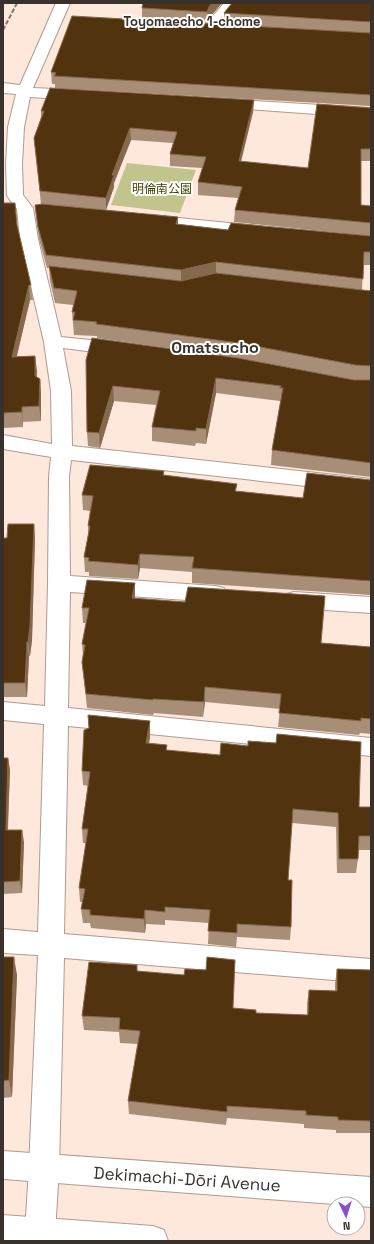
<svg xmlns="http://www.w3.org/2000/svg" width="374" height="1244" viewBox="0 0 374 1244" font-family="'Space Grotesk','Noto Sans JP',sans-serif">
	<rect width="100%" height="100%" fill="#fee8dc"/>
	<!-- green -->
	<path fill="#c1c58d" d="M 127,163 L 196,170 L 180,213 L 111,205 Z"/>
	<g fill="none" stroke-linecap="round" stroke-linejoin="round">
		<defs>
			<path id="minor" d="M 56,3 L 70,3 L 33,88 L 77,90 L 82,92 L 85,95 L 82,98 L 77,100 L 30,97 L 24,127 L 22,165 L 23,195 L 33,208 L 38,239 L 61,337 L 119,343 L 126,345 L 128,349 L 126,353 L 119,355 L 63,348 L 71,391 L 72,446 L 371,479 L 371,493 L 71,460 L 69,477 L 70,576 L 216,586 L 224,588 L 227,594 L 224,600 L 216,602 L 70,592 L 68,708 L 371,738 L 371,756 L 68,726 L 64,934 L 371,959 L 371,983 L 64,958 L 59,1169 L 55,1232 L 51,1241 L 29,1241 L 25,1232 L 29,1169 L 38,955 L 3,953 L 3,929 L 38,932 L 44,724 L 3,720 L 3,702 L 45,706 L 48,583 L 49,477 L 51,457 L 3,449 L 3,435 L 52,444 L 51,391 L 44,342 L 20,239 L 17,209 L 7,196 L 6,165 L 8,127 L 16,94 L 3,93 L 3,83 L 20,85 Z
				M 224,3 L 239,3 L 222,23 L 219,33 L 214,34 L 209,33 L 207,30 L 208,22 Z
				M 223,99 L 371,108 L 371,118 L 218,107 L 215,104 L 218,101 Z
				M 149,215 L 258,226 L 264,227 L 266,231 L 264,235 L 258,236 L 143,224 L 141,220 L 143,216 Z
				M 294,592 L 371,597 L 371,613 L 294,608 L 286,606 L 283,600 L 286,594 Z"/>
			<path id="major" d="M 3,1151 L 371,1177 L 371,1207 L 358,1206 L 358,1204 L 334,1204 L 3,1179 Z
				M 3,1215 L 153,1226 L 164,1230 L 168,1241 L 3,1241 Z"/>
		</defs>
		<!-- minor casing -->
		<use href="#minor" stroke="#af9b8f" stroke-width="2"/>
		<!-- major casing -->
		<use href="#major" stroke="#af9b8f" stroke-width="2"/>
		<!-- minor -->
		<use href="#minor" fill="#fff" fill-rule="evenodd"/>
		<!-- major -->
		<use href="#major" fill="#fff" fill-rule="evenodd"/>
		<!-- rail -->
		<path stroke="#84776f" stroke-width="2" stroke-dasharray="4.5 2" stroke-linecap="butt" d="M 3,30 L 17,3"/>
	</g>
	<!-- wall -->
	<path fill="#a88e76" d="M 222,3 L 209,18 L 207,23 L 142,19 L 142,8 Z
		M 371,3 L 371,106 L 55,88 L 55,84 L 52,84 L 51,72 L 224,24 L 224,13 Z
		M 254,100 L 253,112 L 241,162 L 308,168 L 371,108 L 371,161 L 361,161 L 361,205 L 371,206 L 371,236 L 234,222 L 235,210 L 238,198 L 198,195 L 198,182 L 202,168 L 170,166 L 170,154 L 173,143 L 131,140 L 114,183 L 114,187 L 106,210 L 41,204 L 34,138 L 41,117 L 41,111 Z
		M 3,203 L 17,225 L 31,285 L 33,300 L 30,300 L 17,356 L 35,356 L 37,377 L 40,379 L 41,394 L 41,421 L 23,422 L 23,427 L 3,428 Z
		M 35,205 L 178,224 L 228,230 L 371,236 L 371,265 L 363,265 L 362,290 L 371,291 L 371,477 L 271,465 L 272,450 L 280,403 L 280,401 L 216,393 L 206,444 L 196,443 L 195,446 L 152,441 L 152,427 L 156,405 L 114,401 L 100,448 L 88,446 L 87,432 L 86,360 L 353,380 L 238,358 L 97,338 L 97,336 L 74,335 L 72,312 L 73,305 L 55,303 L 50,281 L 49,268 L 47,268 L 39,239 L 36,217 Z
		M 164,471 L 164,475 L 237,484 L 236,491 L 303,498 L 371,480 L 371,595 L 192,583 L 192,572 L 140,568 L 138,579 L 89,576 L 89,572 L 85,572 L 84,557 L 88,535 L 88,526 L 90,511 L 83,510 L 82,495 Z
		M 34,524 L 35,538 L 32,640 L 30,656 L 29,656 L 27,697 L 3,697 L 3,538 L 7,538 Z
		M 135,583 L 135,598 L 321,643 L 371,647 L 371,734 L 360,733 L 359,735 L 278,727 L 280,709 L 205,702 L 203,717 L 154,713 L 153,715 L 87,708 L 82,662 L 83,655 L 82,644 L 86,623 L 83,623 L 82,608 Z
		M 88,715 L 150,721 L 150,736 L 149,743 L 167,745 L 167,750 L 359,807 L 371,807 L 371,850 L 359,850 L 358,859 L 356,873 L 337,873 L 336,827 L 292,823 L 288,880 L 291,927 L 290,940 L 237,937 L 236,947 L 208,944 L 209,923 L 165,920 L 165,925 L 146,924 L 145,933 L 91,928 L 90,923 L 83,923 L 81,909 L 83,902 L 80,902 L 79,888 L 86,843 L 83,843 L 82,829 L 88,786 L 83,785 L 82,771 L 89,728 Z
		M 3,747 L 3,758 L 8,758 L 10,770 L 8,830 L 24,842 L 22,893 L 3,894 Z
		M 3,957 L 17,975 L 12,1097 L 3,1098 Z
		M 337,969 L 371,970 L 371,1133 L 336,1133 L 336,1130 L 304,1128 L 304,1124 L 227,1118 L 226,1125 L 129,1114 L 128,1101 L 138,1044 L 120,1043 L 119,1032 L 84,1030 L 82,1016 L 138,971 L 233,1008 L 256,1013 L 307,1015 L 307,1003 L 309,990 L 335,991 L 335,983 Z"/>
	<!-- shaded-wall -->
	<path fill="#86694d" d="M 212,3 L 222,3 L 209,18 L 207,23 L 207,12 L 209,7 Z
		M 254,100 L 253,112 L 238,173 L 239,161 Z
		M 130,128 L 131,140 L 114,183 L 114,187 L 106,210 L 106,198 L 112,175 Z
		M 178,217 L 178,230 L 176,224 Z
		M 216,262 L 216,275 L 181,282 L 181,270 Z
		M 29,285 L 30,300 L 13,371 L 12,357 Z
		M 35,356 L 37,371 L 36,391 L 35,376 Z
		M 216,378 L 216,393 L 206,444 L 206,429 Z
		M 40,379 L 41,394 L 41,421 L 39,406 Z
		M 113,386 L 114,401 L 100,448 L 99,433 Z
		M 22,407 L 23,422 L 23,427 L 22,412 Z
		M 34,524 L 35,538 L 32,640 L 30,656 L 28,642 Z
		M 140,554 L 140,568 L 138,579 L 138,565 Z
		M 135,583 L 135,598 L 132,598 Z
		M 27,642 L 29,656 L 27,697 L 25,683 Z
		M 205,687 L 205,702 L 203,717 Z
		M 150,721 L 150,736 L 147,757 L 146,743 Z
		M 8,758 L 10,770 L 7,842 L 6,830 Z
		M 22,830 L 24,842 L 22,893 L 20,881 Z
		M 145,910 L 146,924 L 145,933 L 144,919 Z
		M 14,957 L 17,975 L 12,1097 L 9,1080 Z"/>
	<!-- building -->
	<path fill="#523310" stroke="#86694d" d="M 143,3 L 212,3 L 209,7 L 207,12 L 142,8 Z
		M 232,3 L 371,3 L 371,22 L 224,13 Z
		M 72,16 L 371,33 L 371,95 L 54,76 L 56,73 L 51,72 Z
		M 50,88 L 254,100 L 239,161 L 308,168 L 317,104 L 371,108 L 371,149 L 361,149 L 361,205 L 371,206 L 371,223 L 235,210 L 242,187 L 198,182 L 206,157 L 170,154 L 177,132 L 130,128 L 112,175 L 114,175 L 106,198 L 40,191 L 34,138 L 44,111 L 41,111 Z
		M 3,203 L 15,203 L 17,225 L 31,285 L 29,285 L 12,357 L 35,356 L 35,376 L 40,379 L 39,406 L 22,407 L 22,412 L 3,413 Z
		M 42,204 L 178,217 L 176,224 L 228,230 L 231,223 L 371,236 L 371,252 L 364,252 L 363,279 L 216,262 L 181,270 L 46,255 L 38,227 L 35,205 Z
		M 49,266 L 181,281 L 216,273 L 371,291 L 371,366 L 355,365 L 239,343 L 96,324 L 97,322 L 73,320 L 75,312 L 72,312 L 77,291 L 54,288 Z
		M 92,338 L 238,358 L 354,380 L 371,380 L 371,463 L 272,450 L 283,388 L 280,388 L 281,386 L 216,378 L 206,429 L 196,428 L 196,431 L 152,427 L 160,391 L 113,386 L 99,433 L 87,432 L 86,360 Z
		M 90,465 L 164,471 L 163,475 L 237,484 L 235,491 L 303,498 L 307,473 L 371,480 L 371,581 L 192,568 L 194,557 L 140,554 L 138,565 L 88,561 L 89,558 L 84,557 L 90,526 L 88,526 L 93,496 L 82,495 Z
		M 8,524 L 34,524 L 30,626 L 28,642 L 27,642 L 25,683 L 3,683 L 3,538 L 7,538 Z
		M 87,580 L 135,583 L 132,598 L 185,602 L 188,587 L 325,596 L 321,643 L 371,647 L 371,719 L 361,718 L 361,721 L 279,713 L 281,694 L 205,687 L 204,702 L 153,699 L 153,700 L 86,694 L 82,662 L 85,645 L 82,644 L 89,608 L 82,608 Z
		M 88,715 L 150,721 L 146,743 L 167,745 L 166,750 L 220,755 L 221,743 L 248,746 L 248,741 L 276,743 L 277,734 L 361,742 L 359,807 L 371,807 L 371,836 L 359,836 L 358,859 L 339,859 L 338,813 L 293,809 L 288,880 L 292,880 L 291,927 L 237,924 L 237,933 L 208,931 L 210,910 L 165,907 L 165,912 L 145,910 L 144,919 L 90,915 L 90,910 L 81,909 L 85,889 L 79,888 L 88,829 L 82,829 L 90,772 L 82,771 L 84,730 L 89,728 Z
		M 3,758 L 8,758 L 6,830 L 22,830 L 20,881 L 3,882 Z
		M 3,957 L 14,957 L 9,1080 L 3,1081 Z
		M 207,957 L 235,960 L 233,1008 L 256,1010 L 256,1013 L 308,1015 L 309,990 L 337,991 L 337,969 L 371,970 L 371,1121 L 338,1120 L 338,1117 L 306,1115 L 306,1111 L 227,1106 L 227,1112 L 128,1101 L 140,1031 L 119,1029 L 120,1018 L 82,1016 L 89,962 L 137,965 L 137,971 L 184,975 L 185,969 L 206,970 Z"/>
	<g text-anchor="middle" stroke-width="4" stroke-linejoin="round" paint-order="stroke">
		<!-- far-park labels -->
		<g font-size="12" fill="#424400" stroke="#fff">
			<text x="162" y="193">明倫南公園</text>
		</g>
		<!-- far-neighbourhood labels -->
		<g font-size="13" font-weight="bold" fill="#39312c" stroke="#fff">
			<text x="192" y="26">Toyomaecho 1-chome</text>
		</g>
		<!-- quarter labels -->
		<g font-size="16" font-weight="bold" fill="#39312c" stroke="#fff">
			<text x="215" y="353">Omatsucho</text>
		</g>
		<!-- near-street labels -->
		<g font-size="17" fill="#39312c" stroke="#fff">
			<text transform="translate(187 1179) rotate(4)" y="6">Dekimachi-Dōri Avenue</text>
		</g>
	</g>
	<!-- border -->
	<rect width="374" height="1244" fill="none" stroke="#39312c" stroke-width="8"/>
	<!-- north arrow -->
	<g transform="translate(346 1216) rotate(176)"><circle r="19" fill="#ffffff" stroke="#b0adab"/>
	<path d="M0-3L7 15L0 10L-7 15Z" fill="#8652ca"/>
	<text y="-6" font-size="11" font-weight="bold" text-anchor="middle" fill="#39312c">N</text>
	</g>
</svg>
